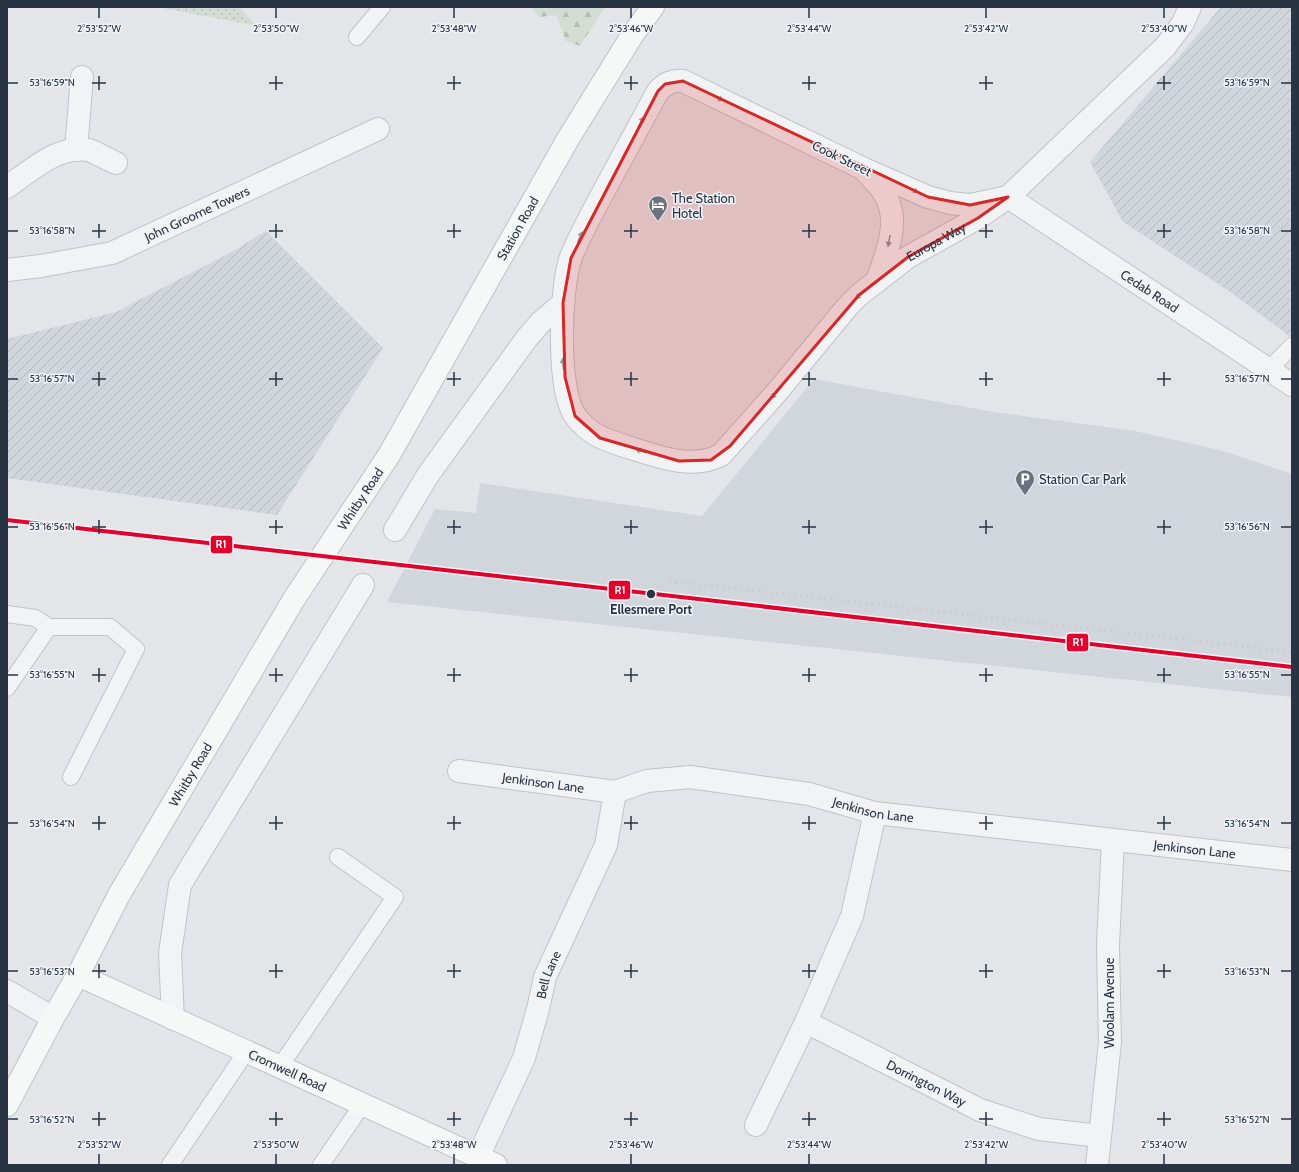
<svg xmlns="http://www.w3.org/2000/svg" width="1299" height="1172" viewBox="0 0 1299 1172" font-family="Cabin,sans-serif">
	<defs>
		<pattern id="industrial-furrows" width="10" height="10" patternUnits="userSpaceOnUse"><rect width="10" height="10" fill="#d1d5dc"/><path d="M-1 1l2-2M0 10L10 0M9 11l2-2" fill="none" stroke="#b3b7be"/></pattern>
		<pattern id="grass-dots" width="8" height="8" patternUnits="userSpaceOnUse"><rect width="8" height="8" fill="#d4dcd3"/><path d="M2 2h.1M6 6h.1" fill="none" stroke="#b6bdb6" stroke-width="1.8" stroke-linecap="round"/></pattern>
		<pattern id="forest-firs" width="22" height="20" patternUnits="userSpaceOnUse"><rect width="22" height="20" fill="#d4dcd3"/><path d="M5 1l3.5 6h-7zM16 11l3.5 6h-7z" fill="#b6bdb6"/></pattern>
	</defs>
	<rect width="100%" height="100%" fill="#e3e5e8"/>
	<!-- built -->
	<path fill="#d1d5dc" d="M 814,379 L 993,412 L 1135,431 L 1223,451 L 1292,474 L 1292,697 L 387,602 L 435,509 L 476,513 L 480,483 L 702,516 Z"/>
	<!-- industrial -->
	<path fill="url(#industrial-furrows)" d="M 1221,7 L 1292,7 L 1292,338 L 1229,291 L 1123,222 L 1090,162 Z
		M 266,231 L 383,348 L 277,515 L 7,478 L 7,339 L 116,312 L 230,253 Z"/>
	<!-- grass -->
	<path fill="url(#grass-dots)" d="M 157,7 L 239,7 L 257,26 Z"/>
	<!-- forest -->
	<path fill="url(#forest-firs)" d="M 530,7 L 605,7 L 580,46 L 566,41 L 556,15 L 540,17 Z"/>
	<g fill="none" stroke-linecap="round" stroke-linejoin="round">
		<defs>
			<path id="lane" d="M 357,37 L 382,7
				M 1268,370 L 1292,346
				M 7,614 L 35,618 L 49,627 L 110,627 L 136,649 L 71,777
				M 7,688 L 49,627
				M 279,1068 L 395,897 L 338,857
				M 170,1165 L 246,1052
				M 321,1165 L 362,1105"/>
			<g id="street">
				<path d="M 76,150 L 82,77"/>
				<path d="M 867,173 C 873,180 881,187 885,195 C 901,221 886,255 877,281"/>
				<path d="M 7,187 C 31,171 57,145 88,150 C 96,152 108,160 116,163"/>
				<path id="s1" d="M 1008,197 L 970,205 L 950,203 L 928,197 L 864,169 L 683,81 C 672,80 666,83 658,91 C 641,123 623,155 606,187 C 594,210 581,232 571,257 C 560,287 556,391 576,417 C 590,435 604,439 624,446 C 655,455 690,471 721,455 L 777,392 L 848,306 L 859,295 L 908,257 L 978,218 L 1008,197 L 1165,47 L 1183,23 L 1190,7"/>
				<path id="s2" d="M 1008,197 L 1292,385"/>
				<path id="s3" d="M 7,270 L 41,266 L 112,253 L 378,129"/>
				<path d="M 395,530 L 428,475 L 527,338 L 541,322 L 563,303"/>
				<path id="s4" d="M 459,771 L 615,792 L 647,781 L 690,777 L 809,794 L 875,813 L 1292,860"/>
				<path d="M 7,991 L 53,1018"/>
				<path d="M 173,1019 L 170,953 L 180,885 L 363,585"/>
				<path id="s5" d="M 806,1022 L 980,1110 L 1039,1129 L 1099,1136"/>
				<path d="M 756,1125 L 806,1022 L 852,916 L 875,813"/>
				<path id="s6" d="M 478,1157 L 524,1058 L 538,1009 L 545,977 L 606,845 L 615,792"/>
				<path d="M 1097,1165 L 1110,1042 L 1108,945 L 1113,840"/>
			</g>
			<g id="secondary">
				<path id="s7" d="M 78,975 L 496,1165"/>
			</g>
			<g id="primary">
				<path id="s8" d="M 7,1105 L 53,1018 L 78,975 L 120,893 L 294,599 L 389,455 L 568,139 L 633,34 L 653,7"/>
			</g>
		</defs>
		<!-- lane casing -->
		<use href="#lane" stroke="#c1c3c6" stroke-width="18"/>
		<!-- street casing -->
		<use href="#street" stroke="#c1c3c6" stroke-width="24"/>
		<!-- secondary casing -->
		<use href="#secondary" stroke="#c1c3c6" stroke-width="24"/>
		<!-- primary casing -->
		<use href="#primary" stroke="#bfc2c6" stroke-width="24"/>
		<!-- lane -->
		<use href="#lane" stroke="#f2f3f5" stroke-width="16"/>
		<!-- street -->
		<use href="#street" stroke="#f2f3f5" stroke-width="22"/>
		<!-- secondary -->
		<use href="#secondary" stroke="#f6f7f7" stroke-width="22"/>
		<!-- primary -->
		<use href="#primary" stroke="#f6f7f7" stroke-width="22"/>
		<!-- rail -->
		<path stroke="#cbcdd0" stroke-width="3" stroke-dasharray="2 4" stroke-linecap="butt" d="M 669,581 L 1292,652
			M 669,596 L 1292,667"/>
		<defs>
			<path id="rail-1" d="M 7,520 L 1292,667"/>
		</defs>
		<!-- rail-1 casing -->
		<use href="#rail-1" stroke="#f1f4f8" stroke-width="7"/>
		<!-- rail-1 -->
		<use href="#rail-1" stroke="#e4002b" stroke-width="4"/>
	</g>
	<!-- one-way arrows -->
	<defs><path id="oneway-solid" d="M-6-.8H1V-3.2L6.5 0L1 3.2V.8H-6Z"/></defs>
	<g fill="#8d949c">
		<use href="#oneway-solid" transform="translate(718 98) rotate(26)"/>
		<use href="#oneway-solid" transform="translate(641 122) rotate(-62)"/>
		<use href="#oneway-solid" transform="translate(913 190) rotate(23)"/>
		<use href="#oneway-solid" transform="translate(580 237) rotate(-67)"/>
		<use href="#oneway-solid" transform="translate(889 241) rotate(100)"/>
		<use href="#oneway-solid" transform="translate(860 295) rotate(139)"/>
		<use href="#oneway-solid" transform="translate(563 364) rotate(-95)"/>
		<use href="#oneway-solid" transform="translate(775 394) rotate(131)"/>
		<use href="#oneway-solid" transform="translate(641 451) rotate(-163)"/>
	</g>
	<!-- marked area -->
	<path fill="#d62828" fill-opacity="0.2" stroke="#d62828" stroke-width="3" stroke-linejoin="round" d="M 683,81 L 928,197 L 970,205 L 1008,197 L 978,218 L 908,257 L 859,295 L 730,446 L 711,460 L 679,461 L 600,438 L 575,416 L 565,377 L 563,303 L 571,258 L 658,91 L 665,84 Z"/>
	<!-- ticks -->
	<path fill="none" stroke="#283443" stroke-width="1.5" d="M 99,8 L 99,18M 276,8 L 276,18M 454,8 L 454,18M 631,8 L 631,18M 809,8 L 809,18M 986,8 L 986,18M 1164,8 L 1164,18M 99,76 L 99,90M 276,76 L 276,90M 454,76 L 454,90M 631,76 L 631,90M 809,76 L 809,90M 986,76 L 986,90M 1164,76 L 1164,90M 8,83 L 18,83M 92,83 L 106,83M 269,83 L 283,83M 447,83 L 461,83M 624,83 L 638,83M 802,83 L 816,83M 979,83 L 993,83M 1157,83 L 1171,83M 1281,83 L 1291,83M 99,224 L 99,238M 276,224 L 276,238M 454,224 L 454,238M 631,224 L 631,238M 809,224 L 809,238M 986,224 L 986,238M 1164,224 L 1164,238M 8,231 L 18,231M 92,231 L 106,231M 269,231 L 283,231M 447,231 L 461,231M 624,231 L 638,231M 802,231 L 816,231M 979,231 L 993,231M 1157,231 L 1171,231M 1281,231 L 1291,231M 99,372 L 99,386M 276,372 L 276,386M 454,372 L 454,386M 631,372 L 631,386M 809,372 L 809,386M 986,372 L 986,386M 1164,372 L 1164,386M 8,379 L 18,379M 92,379 L 106,379M 269,379 L 283,379M 447,379 L 461,379M 624,379 L 638,379M 802,379 L 816,379M 979,379 L 993,379M 1157,379 L 1171,379M 1281,379 L 1291,379M 99,520 L 99,534M 276,520 L 276,534M 454,520 L 454,534M 631,520 L 631,534M 809,520 L 809,534M 986,520 L 986,534M 1164,520 L 1164,534M 8,527 L 18,527M 92,527 L 106,527M 269,527 L 283,527M 447,527 L 461,527M 624,527 L 638,527M 802,527 L 816,527M 979,527 L 993,527M 1157,527 L 1171,527M 1281,527 L 1291,527M 99,668 L 99,682M 276,668 L 276,682M 454,668 L 454,682M 631,668 L 631,682M 809,668 L 809,682M 986,668 L 986,682M 1164,668 L 1164,682M 8,675 L 18,675M 92,675 L 106,675M 269,675 L 283,675M 447,675 L 461,675M 624,675 L 638,675M 802,675 L 816,675M 979,675 L 993,675M 1157,675 L 1171,675M 1281,675 L 1291,675M 99,816 L 99,830M 276,816 L 276,830M 454,816 L 454,830M 631,816 L 631,830M 809,816 L 809,830M 986,816 L 986,830M 1164,816 L 1164,830M 8,823 L 18,823M 92,823 L 106,823M 269,823 L 283,823M 447,823 L 461,823M 624,823 L 638,823M 802,823 L 816,823M 979,823 L 993,823M 1157,823 L 1171,823M 1281,823 L 1291,823M 99,964 L 99,978M 276,964 L 276,978M 454,964 L 454,978M 631,964 L 631,978M 809,964 L 809,978M 986,964 L 986,978M 1164,964 L 1164,978M 8,971 L 18,971M 92,971 L 106,971M 269,971 L 283,971M 447,971 L 461,971M 624,971 L 638,971M 802,971 L 816,971M 979,971 L 993,971M 1157,971 L 1171,971M 1281,971 L 1291,971M 99,1112 L 99,1126M 276,1112 L 276,1126M 454,1112 L 454,1126M 631,1112 L 631,1126M 809,1112 L 809,1126M 986,1112 L 986,1126M 1164,1112 L 1164,1126M 8,1119 L 18,1119M 92,1119 L 106,1119M 269,1119 L 283,1119M 447,1119 L 461,1119M 624,1119 L 638,1119M 802,1119 L 816,1119M 979,1119 L 993,1119M 1157,1119 L 1171,1119M 1281,1119 L 1291,1119M 99,1154 L 99,1164M 276,1154 L 276,1164M 454,1154 L 454,1164M 631,1154 L 631,1164M 809,1154 L 809,1164M 986,1154 L 986,1164M 1164,1154 L 1164,1164"/>
	<!-- icons -->
	<defs>
		<symbol id="hotel-pin" viewBox="-11 -11 22 30"><path d="M0 17L-7.5 6A9.5 9.5 0 1 1 7.5 6Z" fill="#69727d" stroke="#f1f4f8"/><path d="M-6-4.5h1.5V1H6V5H4.5V3h-9V5H-6ZM-4 0a1.8 1.8 0 1 1 3.6 0ZM.5 0V-2.5h3Q6-2.5 6 0Z" fill="#fff"/></symbol>
		<symbol id="parking-pin" viewBox="-11 -11 22 30"><path d="M0 17L-7.5 6A9.5 9.5 0 1 1 7.5 6Z" fill="#69727d" stroke="#f1f4f8"/><path d="M-3.5-5.5H1a3.5 3.5 0 0 1 0 7H-1V5.5H-3.5ZM-1-3.4V-.6H.8a1.4 1.4 0 0 0 0-2.8Z" fill="#fff"/></symbol>
	</defs>
	<g fill-rule="evenodd">
		<use href="#hotel-pin" x="647" y="194" width="22" height="30"/>
		<use href="#parking-pin" x="1014" y="468" width="22" height="30"/>
	</g>
	<!-- markers -->
	<circle fill="#283443" stroke="#f1f4f8" stroke-width="1.5" cx="651" cy="594" r="5"/>
	<g text-anchor="middle" stroke-width="3" stroke-linejoin="round" paint-order="stroke">
		<!-- street labels -->
		<g font-size="13" fill="#283443" stroke="#f1f4f8">
			<text transform="translate(842 158) rotate(26)" y="5">Cook Street</text>
			<text dy="5" stroke="none"><textPath href="#s3" startOffset="200">John Groome Towers</textPath></text>
			<text dy="5" stroke="none"><textPath href="#s8" startOffset="1015">Station Road</textPath></text>
			<text dy="5" stroke="none"><textPath href="#s1" startOffset="1194">Europa Way</textPath></text>
			<text dy="5" stroke="none"><textPath href="#s2" startOffset="170">Cedab Road</textPath></text>
			<text dy="5" stroke="none"><textPath href="#s8" startOffset="702">Whitby Road</textPath></text>
			<text dy="5" stroke="none"><textPath href="#s8" startOffset="378">Whitby Road</textPath></text>
			<text dy="5" stroke="none"><textPath href="#s4" startOffset="85">Jenkinson Lane</textPath></text>
			<text dy="5" stroke="none"><textPath href="#s4" startOffset="421">Jenkinson Lane</textPath></text>
			<text dy="5" stroke="none"><textPath href="#s4" startOffset="745">Jenkinson Lane</textPath></text>
			<text dy="5" stroke="none"><textPath href="#s6" startOffset="196">Bell Lane</textPath></text>
			<text transform="translate(1109 1003) rotate(-90)" y="5">Woolam Avenue</text>
			<text dy="5" stroke="none"><textPath href="#s7" startOffset="230">Cromwell Road</textPath></text>
			<text dy="5" stroke="none"><textPath href="#s5" startOffset="135">Dorrington Way</textPath></text>
		</g>
		<!-- poi labels -->
		<g font-size="13" fill="#283443" stroke="#f1f4f8" text-anchor="start">
			<text x="672" y="203">The Station<tspan x="672" dy="15">Hotel</tspan></text>
			<text x="1039" y="484">Station Car Park</text>
		</g>
		<!-- stop labels -->
		<g font-size="13" font-weight="bold" fill="#283443" stroke="#f1f4f8">
			<text x="651" y="614">Ellesmere Port</text>
		</g>
	</g>
	<g font-size="10" text-anchor="middle" fill="#283443" stroke="#f1f4f8" stroke-width="3" stroke-linejoin="round" paint-order="stroke">
		<text x="99" y="32">2°53'52"W</text>
		<text x="276" y="32">2°53'50"W</text>
		<text x="454" y="32">2°53'48"W</text>
		<text x="631" y="32">2°53'46"W</text>
		<text x="809" y="32">2°53'44"W</text>
		<text x="986" y="32">2°53'42"W</text>
		<text x="1164" y="32">2°53'40"W</text>
		<text x="52" y="86">53°16'59"N</text>
		<text x="1247" y="86">53°16'59"N</text>
		<text x="52" y="234">53°16'58"N</text>
		<text x="1247" y="234">53°16'58"N</text>
		<text x="52" y="382">53°16'57"N</text>
		<text x="1247" y="382">53°16'57"N</text>
		<text x="52" y="530">53°16'56"N</text>
		<text x="1247" y="530">53°16'56"N</text>
		<text x="52" y="678">53°16'55"N</text>
		<text x="1247" y="678">53°16'55"N</text>
		<text x="52" y="827">53°16'54"N</text>
		<text x="1247" y="827">53°16'54"N</text>
		<text x="52" y="975">53°16'53"N</text>
		<text x="1247" y="975">53°16'53"N</text>
		<text x="52" y="1123">53°16'52"N</text>
		<text x="1247" y="1123">53°16'52"N</text>
		<text x="99" y="1148">2°53'52"W</text>
		<text x="276" y="1148">2°53'50"W</text>
		<text x="454" y="1148">2°53'48"W</text>
		<text x="631" y="1148">2°53'46"W</text>
		<text x="809" y="1148">2°53'44"W</text>
		<text x="986" y="1148">2°53'42"W</text>
		<text x="1164" y="1148">2°53'40"W</text>
	</g>
	<g stroke="#f1f4f8" stroke-width="1.5">
		<rect x="210" y="535" width="23" height="19" rx="4" fill="#e4002b"/>
		<rect x="608" y="580" width="23" height="20" rx="4" fill="#e4002b"/>
		<rect x="1066" y="633" width="23" height="19" rx="4" fill="#e4002b"/>
	</g>
	<g font-size="11" text-anchor="middle" font-weight="bold" fill="#fff">
		<text x="221" y="548">R1</text>
		<text x="620" y="594">R1</text>
		<text x="1078" y="646">R1</text>
	</g>
	<!-- border -->
	<rect width="1299" height="1172" fill="none" stroke="#283443" stroke-width="16"/>
</svg>
